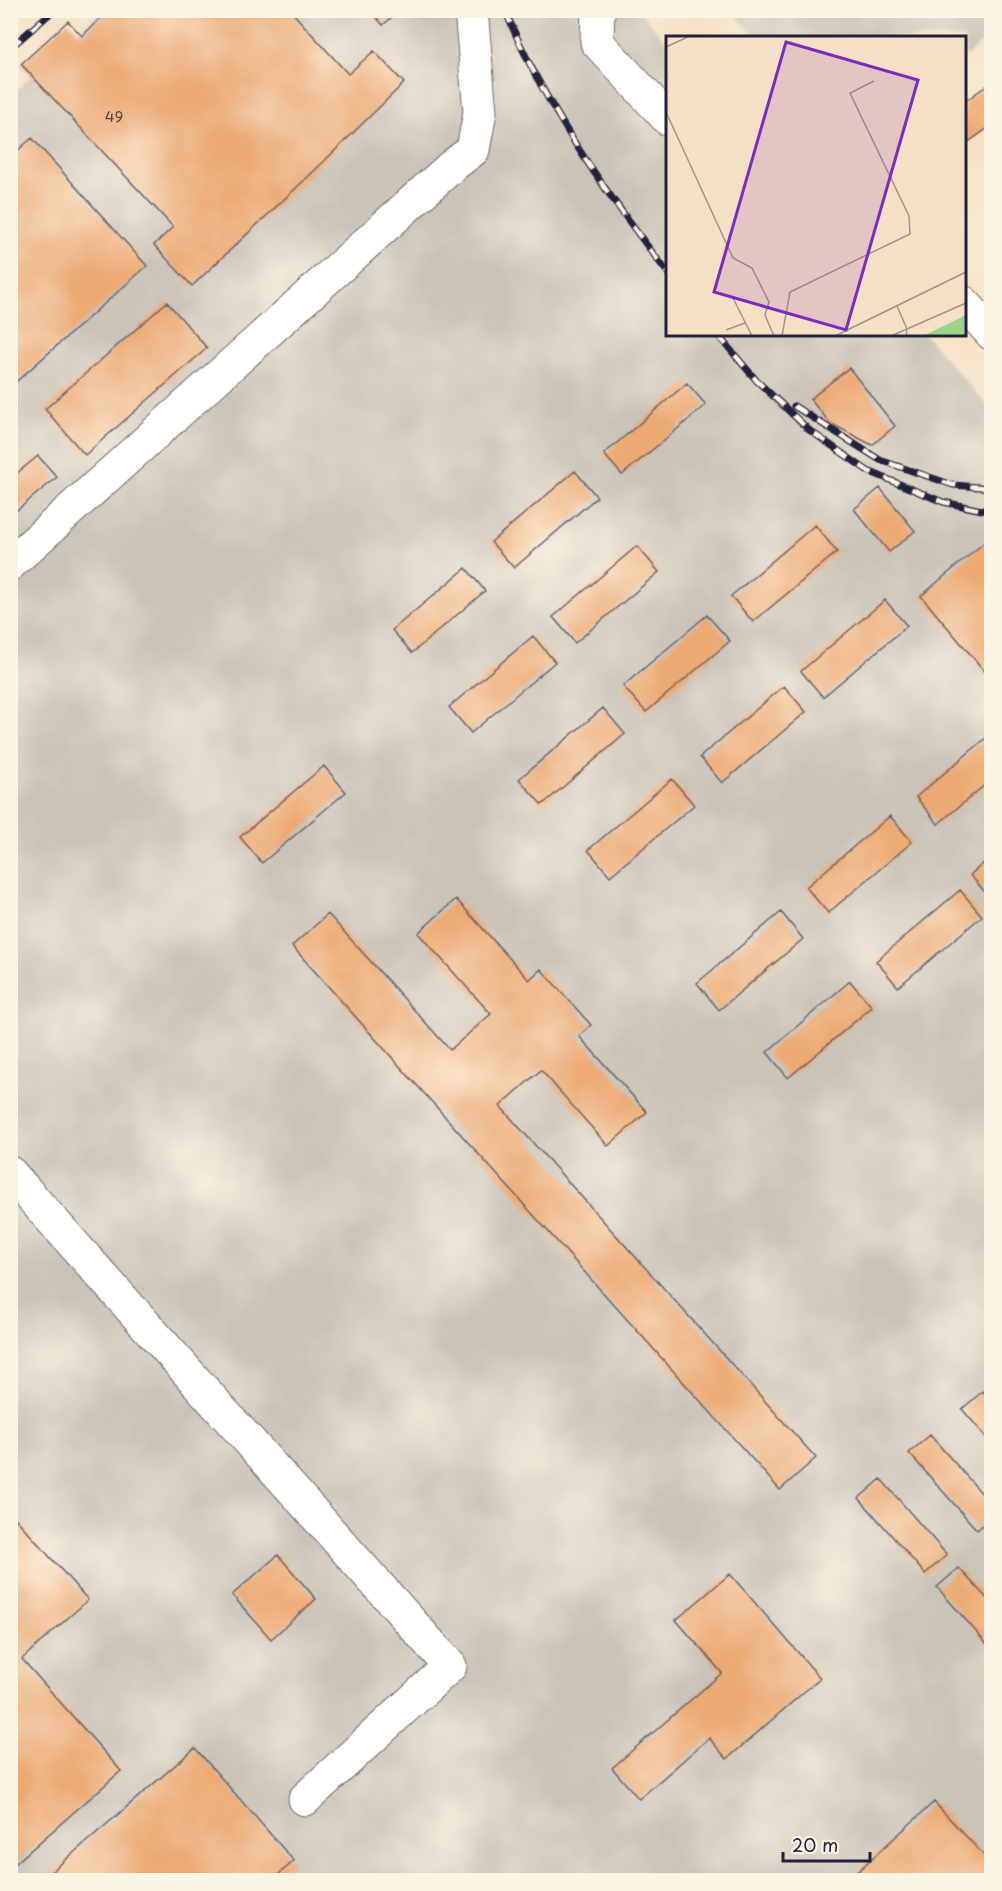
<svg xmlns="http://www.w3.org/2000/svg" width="1002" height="1891" viewBox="0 0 1002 1891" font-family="'Playpen Sans',sans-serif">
	<rect width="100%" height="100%" fill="#fcf5e5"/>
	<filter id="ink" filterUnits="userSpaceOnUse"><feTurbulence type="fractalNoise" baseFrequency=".0167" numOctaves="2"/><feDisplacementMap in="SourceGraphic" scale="12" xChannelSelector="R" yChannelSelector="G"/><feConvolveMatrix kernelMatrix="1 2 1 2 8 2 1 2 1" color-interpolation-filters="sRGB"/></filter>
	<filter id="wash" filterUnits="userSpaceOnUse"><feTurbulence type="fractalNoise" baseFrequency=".008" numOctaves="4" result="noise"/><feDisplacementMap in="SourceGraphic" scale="24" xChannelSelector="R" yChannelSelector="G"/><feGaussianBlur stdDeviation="1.35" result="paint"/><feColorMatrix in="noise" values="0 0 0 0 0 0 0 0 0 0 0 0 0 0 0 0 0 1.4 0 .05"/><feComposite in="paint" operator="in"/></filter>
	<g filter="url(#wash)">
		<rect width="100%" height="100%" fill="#f4e1c5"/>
		<!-- industrial -->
		<path fill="#c9c3b8" d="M 101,11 L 640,11 L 667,42 L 668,334 L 925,335 L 991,410 L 991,1880 L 11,1880 L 11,95 Z
			M 732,11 L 991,11 L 991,34 L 965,57 L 964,38 L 755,37 Z"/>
		<g id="blocks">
			<!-- building -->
			<path fill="#ecaa73" d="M 109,10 L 290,10 L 348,74 L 374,51 L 404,83 L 313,172 L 192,286 L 154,245 L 173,227 L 21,64 L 68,21 L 82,36 Z
				M 370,10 L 400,10 L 383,25 Z
				M 992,82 L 992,125 L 964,145 L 964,102 Z
				M 32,138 L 147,266 L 10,387 L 10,157 Z
				M 167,302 L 207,348 L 85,455 L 45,409 Z
				M 849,368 L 895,426 L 872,445 L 830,423 L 810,399 Z
				M 687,383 L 706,405 L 622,475 L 604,454 Z
				M 38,456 L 57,477 L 10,516 L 10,479 Z
				M 575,471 L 597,497 L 514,568 L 491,542 Z
				M 880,488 L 915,531 L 889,552 L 854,509 Z
				M 815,525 L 837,552 L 753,622 L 731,596 Z
				M 992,536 L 992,680 L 921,596 Z
				M 637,546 L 659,572 L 575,643 L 553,617 Z
				M 466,568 L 485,591 L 412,653 L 392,630 Z
				M 885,600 L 907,626 L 823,697 L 801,671 Z
				M 707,615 L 730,641 L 646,712 L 623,686 Z
				M 533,636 L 555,662 L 471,733 L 449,707 Z
				M 784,686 L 806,712 L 722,783 L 700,757 Z
				M 603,708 L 625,734 L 542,805 L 519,779 Z
				M 992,733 L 992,779 L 938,824 L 916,797 Z
				M 324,766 L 346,792 L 262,863 L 240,837 Z
				M 672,779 L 694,805 L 610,876 L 588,850 Z
				M 890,816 L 912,842 L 828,913 L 806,887 Z
				M 992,856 L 992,900 L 970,875 Z
				M 960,890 L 982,916 L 898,987 L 876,961 Z
				M 456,899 L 529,980 L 541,969 L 591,1025 L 579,1036 L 647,1112 L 608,1146 L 541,1070 L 500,1106 L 816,1458 L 780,1490 L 292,946 L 328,914 L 450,1050 L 491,1014 L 418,933 Z
				M 781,912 L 803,939 L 719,1010 L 697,983 Z
				M 850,981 L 872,1007 L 788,1078 L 767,1052 Z
				M 983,1391 L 992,1401 L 992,1444 L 962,1409 Z
				M 930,1435 L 992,1505 L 992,1517 L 977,1530 L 909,1453 Z
				M 881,1479 L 947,1555 L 925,1574 L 859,1498 Z
				M 10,1512 L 88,1600 L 22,1659 L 121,1771 L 10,1868 Z
				M 278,1555 L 316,1599 L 271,1639 L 232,1595 Z
				M 959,1568 L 992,1604 L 992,1650 L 937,1587 Z
				M 730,1574 L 820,1678 L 727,1759 L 709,1738 L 639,1799 L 612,1768 L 722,1673 L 676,1620 Z
				M 195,1748 L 294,1861 L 272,1880 L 42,1880 Z
				M 934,1802 L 992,1864 L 992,1880 L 848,1880 Z"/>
		</g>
	</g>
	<g filter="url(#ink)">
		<use href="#blocks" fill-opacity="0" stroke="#6c656b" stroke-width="1.5"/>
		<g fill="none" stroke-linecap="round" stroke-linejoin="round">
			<defs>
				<path id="minor" d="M 598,10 L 597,42 L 668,119
					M 964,303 L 992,334
					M 10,564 L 452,166 L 473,150 L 480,112 L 471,10
					M 10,1173 L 450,1666 L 305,1799"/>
			</defs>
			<!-- minor casing -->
			<use href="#minor" stroke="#6c656b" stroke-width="35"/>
			<!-- minor -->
			<use href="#minor" stroke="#fff" stroke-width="33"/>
			<defs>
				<path id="rail" d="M 505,10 C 546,109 603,189 668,273
					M 10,48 L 54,10
					M 717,334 L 757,381 L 809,430 L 868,471 L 943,502 L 992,512
					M 794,406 L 880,460 L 953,485 L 992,488"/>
			</defs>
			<!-- rail casing -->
			<use href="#rail" stroke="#22223b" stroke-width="7"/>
			<!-- rail -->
			<use href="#rail" stroke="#fcf5e5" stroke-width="4.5" stroke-dasharray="14" stroke-linecap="butt"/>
		</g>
	</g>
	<g text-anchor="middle" stroke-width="5" stroke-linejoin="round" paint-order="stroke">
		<!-- number labels -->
		<g font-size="15" fill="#544449">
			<text x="114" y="122">49</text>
		</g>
	</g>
	<!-- overview -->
	<g transform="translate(666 36)">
		<rect width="300" height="300" fill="#f4e1c5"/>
		<path d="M 300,279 L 300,300 L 257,300 Z" fill="#99d68b"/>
		<path fill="none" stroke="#a0958e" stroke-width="1.5" d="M 0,11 L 24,0M 0,76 L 67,222 L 86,232 L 103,266 L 99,279 L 108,300M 66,260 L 86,300M 231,270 L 241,293 L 240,300M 60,294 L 79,287M 116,300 L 124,256 L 244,198 L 243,180 L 184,57 L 208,45M 169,300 L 300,236M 225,300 L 300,267"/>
		<path fill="#7b2cbf" fill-opacity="0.15" stroke="#7b2cbf" stroke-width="3" d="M 120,6 L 252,44 L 180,294 L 48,256 Z"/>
		<rect width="300" height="300" fill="none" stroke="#22223b" stroke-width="3"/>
	</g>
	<!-- margin -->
	<rect width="1002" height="1891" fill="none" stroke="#fcf5e5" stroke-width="36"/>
	<!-- scale -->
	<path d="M783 1852v9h87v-9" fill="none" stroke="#22223b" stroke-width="3"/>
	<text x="792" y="1852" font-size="18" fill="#22223b" stroke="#fcf5e5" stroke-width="4.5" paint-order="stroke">20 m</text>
</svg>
